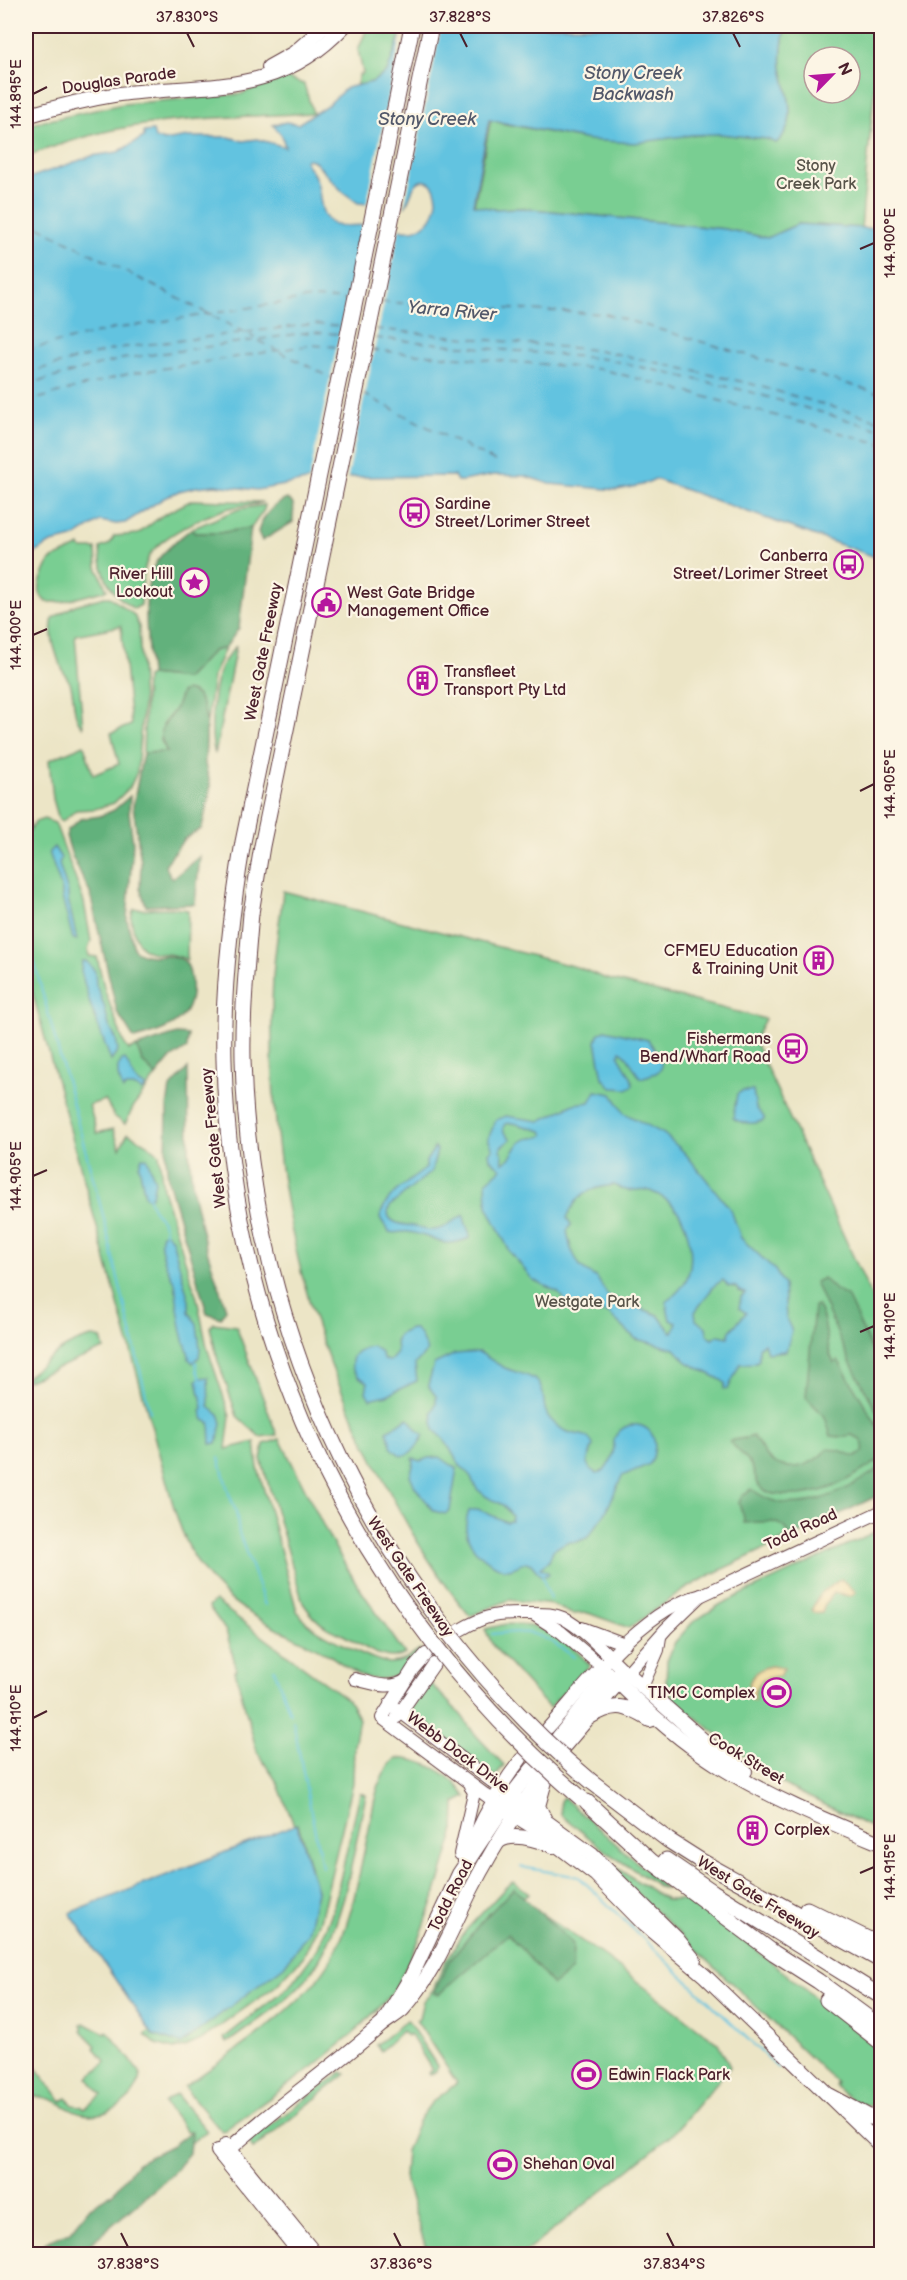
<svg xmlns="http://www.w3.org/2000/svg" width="907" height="2280" font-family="'Balsamiq Sans',sans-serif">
<rect width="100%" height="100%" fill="#fcf5e5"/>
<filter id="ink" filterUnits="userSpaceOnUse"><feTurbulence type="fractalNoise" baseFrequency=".0167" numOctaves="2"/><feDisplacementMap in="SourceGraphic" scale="12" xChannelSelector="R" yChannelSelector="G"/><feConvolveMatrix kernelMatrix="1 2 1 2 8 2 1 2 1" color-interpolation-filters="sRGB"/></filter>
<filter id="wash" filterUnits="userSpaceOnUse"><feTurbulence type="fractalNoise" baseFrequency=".008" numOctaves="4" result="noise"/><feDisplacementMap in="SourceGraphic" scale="24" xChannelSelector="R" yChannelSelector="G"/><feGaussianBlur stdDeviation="1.35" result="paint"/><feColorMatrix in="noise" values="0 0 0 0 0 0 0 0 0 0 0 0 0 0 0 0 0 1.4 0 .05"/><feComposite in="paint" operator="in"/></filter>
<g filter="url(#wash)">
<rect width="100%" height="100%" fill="#ece5c6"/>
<g fill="#79ce92" stroke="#62765e" stroke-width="1.5" fill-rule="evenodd">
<polygon points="368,26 404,26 387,72 372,82 356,87 359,75 363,73 358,50"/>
<path d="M785 26H881V70L876 73 861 228 798 224 767 238 725 229 522 208 494 209 474 206 491 118 500 123 589 140 720 134 767 139 776 143C800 124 787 93 782 68 780 55 783 39 785 26ZM814 57H850V93H814Z"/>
<path d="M283 77 304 84 313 113C249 117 181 117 118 129 86 135 56 146 26 156V125L123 104 241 94Z"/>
<path d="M192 500 263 502C251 506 238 505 226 509 205 516 162 535 150 555 142 568 142 590 141 605L134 609C111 595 100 574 100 548L110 544 114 536 138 534 163 515Z"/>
<polygon points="265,505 264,510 251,528 218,533 195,533 191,529 239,509"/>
<path d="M80 546 82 549H96L97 567 107 590 62 602H46C32 590 44 574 50 560Z"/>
<path d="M104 597H110L134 615 139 627 143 704 137 772 130 787 114 803 95 809 76 810 62 822 59 820 53 799 49 760 84 745 93 775 119 764 111 733 131 725 121 626 75 635 83 727C72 717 75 700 71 686 70 681 67 678 64 673 57 659 48 634 53 618L75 605Z"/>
<path d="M236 646 215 754C209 733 212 685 222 665 226 658 231 652 236 646Z"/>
<path d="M225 648 213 676 207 722C203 709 200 684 181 693L175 710 164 722 160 739 167 752 143 753 146 677 150 675 186 679 213 651Z"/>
<path d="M28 818 31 830 35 822 44 819 55 823 84 902 91 941 88 950 89 956 97 957 105 991 124 1043 129 1050 137 1047 142 1061 156 1076 134 1106 125 1124 114 1116 105 1100 89 1105 97 1133 113 1129 120 1148 128 1133 147 1144 159 1154 163 1189 197 1298 207 1347 230 1416 226 1449 255 1442 258 1468 297 1611C300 1614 303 1618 306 1622 318 1633 374 1662 390 1663 402 1663 411 1656 420 1650L422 1653C409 1668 399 1680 377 1679 359 1679 344 1664 329 1655 284 1629 238 1617 205 1573 186 1548 177 1520 169 1490L26 969V819Z"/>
<path d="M283 891 580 968 604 978 765 1019 754 1040 881 1317V1494L710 1575 684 1590 629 1628 588 1613 572 1614 553 1605 509 1600 470 1616C430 1569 399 1512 372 1457 355 1421 338 1386 325 1349 282 1231 267 1101 273 977 275 948 280 919 283 891Z"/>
<path d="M172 908 188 910 187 960C165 947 143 964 134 932 132 923 129 917 134 909Z"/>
<polygon points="213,1323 236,1326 277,1435 260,1437 237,1416 218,1361 210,1327"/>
<path d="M92 1337 101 1338 104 1349 26 1381V1377C49 1359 63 1344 92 1337Z"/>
<path d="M280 1439 331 1541 358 1586 405 1654C385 1665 361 1644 343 1635 338 1632 331 1631 326 1627 316 1621 309 1612 303 1603L261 1459 264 1444Z"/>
<polygon points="881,1529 881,1832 788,1787 760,1768 676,1702 666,1683 667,1661 675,1642 693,1622 721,1604"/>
<polygon points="215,1601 348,1700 359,1719 354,1746 353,1783 320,1921 303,1957 277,1985 201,2040 185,2047 174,2049 156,2044 145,2035 151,2031 153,2035 308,1933 317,1891 298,1824 294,1825 277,1782 257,1752 235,1671 237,1670 226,1631 209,1607"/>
<path d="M506 1624C548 1625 562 1635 590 1665L549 1708 493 1646 485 1629Z"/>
<polygon points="427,1684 431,1684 462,1716 473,1732 504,1765 495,1777 409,1711"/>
<path d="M396 1758C423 1759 452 1773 466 1797L455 1803 454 1833 434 1899 419 1940 397 1985 388 1998 353 2034 313 2067 222 2132 184 2087C231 2053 304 2008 332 1958 353 1921 358 1875 368 1834 373 1810 376 1775 396 1758Z"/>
<path d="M360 1793 366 1795C353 1851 344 1936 305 1980 283 2005 254 2023 227 2043L224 2038 291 1985 318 1948 333 1910Z"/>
<polygon points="563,1797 659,1882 667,1889 660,1887 608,1853 561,1815 560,1801"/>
<path d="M616 1867 666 1900H695L876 2047 881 2055V2105C864 2109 847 2098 835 2086L837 2083 610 1868Z"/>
<polygon points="513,1882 529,1893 520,1899 601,1954 718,2043 730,2067 673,2134 523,2254 439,2254 425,2245 404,2177 406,2151 418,2121 431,2103 457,2083 416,2020 419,2018 423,2001 433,1990 445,1962 466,1930 507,1886"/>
<polygon points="407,2020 437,2066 436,2071 430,2075 428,2073 432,2070 410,2034 407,2036 402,2031 381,2051 376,2045"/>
<path d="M84 2023 105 2033 107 2031 140 2072C140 2099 108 2119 83 2114 71 2112 62 2103 50 2099 41 2096 30 2098 26 2087 23 2079 25 2064 26 2055L30 2053 31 2054 28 2058 62 2101 67 2098 73 2105 81 2106 84 2109 102 2095 88 2078 106 2062 94 2048 96 2046 81 2030 83 2028 81 2025Z"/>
<polygon points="342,2072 346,2074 253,2149 249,2142 253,2138"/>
<polygon points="176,2094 207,2131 190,2143 191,2131 186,2131 164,2103"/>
</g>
<g fill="#62b17c" stroke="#566854" stroke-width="1.5">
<path d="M287 499C298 504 292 513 293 522L262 541 258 532C262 517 273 504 287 499Z"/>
<path d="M251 528 239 628 225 648 213 651 186 679 150 675C148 643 139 589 157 561 166 548 180 538 191 529L195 533H218Z"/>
<path d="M186 690C212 695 206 740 205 760 204 769 211 778 210 787 210 800 204 815 202 828L184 839 165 865 172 879 200 856 195 904 146 906 140 888 141 862 133 806 143 753 167 752C156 730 160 730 173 712 177 707 179 699 181 693Z"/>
<path d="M130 796 129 812 133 843 127 919 134 949C148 962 170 951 183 960 189 964 190 974 191 981 195 1021 168 1030 134 1039L117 1012 90 893 72 856 66 836 68 830 80 819 100 816 114 810Z"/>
<polygon points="177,1034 188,1035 187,1048 169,1060 156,1076 142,1061 137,1047"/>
<polygon points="188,1068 189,1152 193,1191 205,1244 226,1309 221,1318 207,1313 168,1180 166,1157 167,1106 170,1088"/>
<polygon points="823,1278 835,1290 847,1296 881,1370 881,1419 849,1360 815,1282"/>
<path d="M817 1305C829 1322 823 1341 833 1361L834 1363 838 1360 881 1432V1455L878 1461C845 1482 823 1497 783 1495 775 1494 766 1494 761 1488 756 1483 755 1473 752 1467 746 1457 738 1450 730 1442 738 1437 745 1440 753 1436 758 1442 762 1451 767 1457 786 1475 812 1467 827 1449L839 1450 856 1457 863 1452C865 1442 860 1439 852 1435L841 1437 831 1436 825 1417 806 1397 814 1306Z"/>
<path d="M881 1467V1494L791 1538C782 1516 764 1522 744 1523V1518L739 1503 742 1495 752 1489C792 1522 845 1492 881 1467Z"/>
<polygon points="514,1888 573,1944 572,1970 553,1985 508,1934 439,1994 434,1993 448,1963 481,1922"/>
<polygon points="191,2131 189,2153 171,2175 78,2254 36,2254 46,2242 70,2232 90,2207 112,2194 137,2163 173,2145"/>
</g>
<g fill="#eeda9e" stroke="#9c7c64" stroke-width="1.5">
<polygon points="841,1579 856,1592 850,1596 834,1593 825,1604 822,1613 814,1613 812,1609 820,1594"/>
<path d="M771 1666 784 1668 780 1676C765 1677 752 1682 755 1700L750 1699C745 1682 754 1669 771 1666Z"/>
</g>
<g fill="#62c3e0" stroke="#567186" stroke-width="1.5" fill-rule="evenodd">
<path d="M404 26H785C783 39 780 55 782 68 787 93 800 124 776 143L767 139 720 134 691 135 635 143 589 140 489 120 473 205 494 209 522 208 725 229 767 238 798 224 881 229V559L655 479 642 485 617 490 550 484 525 476 494 475 462 481H457L454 476 356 477 306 481 257 490 215 485 196 487 179 491 164 498 125 523 116 524 100 521 73 538 51 543 26 558V179L92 156 118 152 144 137V132L153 131 155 138 164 141 188 137H229L243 141 257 139 285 147 282 136 273 125 286 122 298 124 329 104 346 88 372 82 387 72ZM308 159 314 161 342 191 358 203 405 207C410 200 413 177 426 181 434 183 437 193 437 200 435 219 423 232 404 230 396 229 389 225 381 225 366 224 350 227 335 225 318 217 322 198 317 182 315 174 309 168 305 161Z"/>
<polygon points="54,847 61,858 59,864 68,892 68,899 77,940 73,939 62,897 62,890 49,852"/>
<polygon points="82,961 86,961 95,971 96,985 104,1005 109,1026 116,1039 118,1051 111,1061 89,1001 81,971"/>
<path d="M605 1030 648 1040 661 1058V1069L656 1073 641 1078C632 1070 631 1056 620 1051L619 1056 631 1077 633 1085 627 1089 612 1088 603 1078 596 1042 598 1034Z"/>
<polygon points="125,1059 136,1081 146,1087 142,1091 136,1087 126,1087 123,1090 118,1076 118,1067 122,1060"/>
<path d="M596 1091 612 1094 624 1113 664 1134 685 1153 731 1210 741 1238 775 1270 784 1285 786 1318 792 1331 786 1351 767 1353 764 1343 759 1348V1360L754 1363 740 1364 728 1389H724L725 1383 721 1380 687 1362 675 1349 636 1339 608 1313 577 1311 568 1306 558 1292 533 1280 510 1252 487 1206 486 1182 501 1169 490 1159 489 1153 493 1149 488 1139 496 1120 506 1116 540 1121 574 1104 590 1102ZM513 1123 542 1131 544 1135C537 1140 531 1136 524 1140 514 1145 514 1158 503 1163L501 1147 511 1139 504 1132 503 1128 505 1124ZM614 1185C631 1196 637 1186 650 1191 660 1195 670 1201 677 1210 689 1227 695 1257 687 1278 683 1288 674 1295 666 1302L670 1320 677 1322 673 1332H671L658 1315 608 1296 597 1278 581 1268 571 1249 567 1231 571 1225 567 1218C577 1193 589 1188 614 1185ZM723 1280 728 1286 736 1287 739 1291 745 1293 741 1297 739 1308 746 1313 730 1331 728 1337 719 1335 712 1339 707 1334 706 1327 696 1320 695 1312 714 1286Z"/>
<path d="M742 1091H753L756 1108 764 1117V1120C755 1125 741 1124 733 1118L737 1094Z"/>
<path d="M435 1147 437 1150 432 1171 390 1206C382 1223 403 1225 414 1226 420 1227 427 1231 433 1230 445 1230 454 1219 464 1215 464 1224 470 1229 470 1238 438 1251 435 1235 408 1232 402 1231 396 1234 389 1232L380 1218C385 1193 409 1183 426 1168V1161Z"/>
<polygon points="142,1157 147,1158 155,1181 152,1196 148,1198 145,1197 139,1165"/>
<path d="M166 1233 172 1239 189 1301V1312L197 1324 200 1349 199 1357 193 1363 189 1359C189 1351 186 1347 184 1340 179 1321 177 1302 175 1282 168 1274 157 1244 162 1234Z"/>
<path d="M410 1329H415L420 1335 427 1351 415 1364 417 1381 387 1395 370 1399 366 1392 368 1382 359 1377 352 1368C350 1353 359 1349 372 1346L380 1351 384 1360 390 1361 397 1353 396 1340 399 1334Z"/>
<path d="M479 1352C487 1357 495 1363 503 1367 513 1372 524 1373 534 1379 549 1389 539 1408 551 1420 555 1424 561 1429 566 1431 577 1437 587 1431 593 1445L587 1463 590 1469 596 1473 604 1471C613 1459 614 1453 614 1439 626 1412 669 1425 650 1464L622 1476 605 1514 587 1538 577 1542H567L553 1550 549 1561 540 1568 549 1573 548 1575 541 1576 531 1564 526 1562C520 1564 514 1569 508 1569 503 1570 499 1567 495 1565 474 1554 459 1535 469 1511L478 1509 506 1522 511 1521 512 1516 503 1505 487 1497 477 1489 467 1471 460 1466 444 1439 434 1430 432 1412 436 1403V1396L429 1387V1381L434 1364 455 1354Z"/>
<polygon points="208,1377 209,1407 220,1416 222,1424 217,1443 211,1444 210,1423 204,1420 201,1411 203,1408 197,1380 200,1378"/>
<path d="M408 1418 417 1430 424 1435C418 1445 414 1454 401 1456L392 1448 387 1431Z"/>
<polygon points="440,1457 457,1469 450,1510 445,1514 434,1511 415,1487 410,1475 414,1463 413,1458 420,1461 428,1458"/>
<polygon points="297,1824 317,1891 308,1933 284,1966 181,2044 153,2035 70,1913"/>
</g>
<g fill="#ece5c6">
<polygon points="403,26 441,26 434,63 404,210 366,207"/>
<polygon points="363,222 383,222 400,226 347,481 308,484"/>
</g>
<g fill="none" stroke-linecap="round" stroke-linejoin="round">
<g stroke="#62c3e0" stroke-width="2">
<polyline points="26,932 103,1215 150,1412"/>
<path d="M149 1197C150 1212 166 1218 165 1233"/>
<polyline points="196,1362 197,1371 200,1378"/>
<polyline points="219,1458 229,1494 236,1511 239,1533 265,1605"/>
<polyline points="542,1576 550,1599"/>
<path d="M492 1634C531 1629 542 1633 574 1657"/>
<polyline points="274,1669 290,1713"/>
<polyline points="293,1721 322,1867"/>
<polyline points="521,1867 579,1877 778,2068"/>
</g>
<g stroke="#52586a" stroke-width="1.5" stroke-dasharray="8 6" stroke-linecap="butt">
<polyline points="26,220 255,338"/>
<polyline points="381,302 606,314 882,394"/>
<polyline points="375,329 604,351 748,383 882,421"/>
<polyline points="375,338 605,359 747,391 882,430"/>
<polyline points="259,341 276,349"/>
<polyline points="26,350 114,329 311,298 350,300"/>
<polyline points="371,350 601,369 882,444"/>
<polyline points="280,352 332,378"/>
<polyline points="26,373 119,348 313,324 344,326"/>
<polyline points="26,385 122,359 311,332 340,334"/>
<polyline points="363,394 496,462"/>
<polyline points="26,402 128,374 312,345 339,347"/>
</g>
</g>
</g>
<g filter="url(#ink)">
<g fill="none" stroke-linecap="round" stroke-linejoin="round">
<defs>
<g id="secondary">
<polyline points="533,1614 561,1632 608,1672"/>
<polyline points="582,1628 625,1644"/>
<path d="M460 1630C490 1612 502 1614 535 1614 545 1614 554 1614 563 1618 587 1631 607 1655 627 1673L666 1629 701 1595"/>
<polyline points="426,1654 413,1669 382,1718 503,1808"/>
<path d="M355 1679C372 1683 391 1691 406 1680"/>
<polyline points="642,1687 658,1650 660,1637"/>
<polyline points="390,1704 511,1796"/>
<polyline points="397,1717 434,1664"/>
<path d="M548 1728C586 1685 643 1608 702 1595L882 1511"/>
<polyline points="460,1854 473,1797 474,1792 470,1786"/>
<path d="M464 1861C478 1824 497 1790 521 1759"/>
</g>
<g id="primary">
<polyline points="269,67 294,53 325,26"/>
<path d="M26 116C56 107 88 99 119 94 207 83 278 97 344 26"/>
<polyline points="627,1673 704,1741 745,1771"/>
<path d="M612 1676C644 1709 681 1742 721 1767 771 1798 827 1821 882 1844"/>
<path d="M588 1718C615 1702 624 1704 650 1720"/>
<polyline points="558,1738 604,1681 619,1674"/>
<polyline points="565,1745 623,1677"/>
<polyline points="515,1799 592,1855 677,1939 694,1960"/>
<polyline points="503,1808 532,1826 596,1875 645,1925 705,1976 882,2147"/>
<polyline points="544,1818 538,1806 545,1781"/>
<path d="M499 1841C513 1832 538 1840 553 1846"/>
<polyline points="385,2020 412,1975 459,1874 511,1796 532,1769"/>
<polyline points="226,2145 315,2254"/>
<polyline points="218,2151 301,2254"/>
<path d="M222 2156C272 2109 329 2071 380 2026 387 2020 395 2016 402 2010 434 1975 451 1930 472 1888 492 1849 516 1812 542 1777"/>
</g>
<g id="highway">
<polyline points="251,913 262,846 431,26"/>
<polyline points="592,1782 668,1840 701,1861 882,1961"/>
<polyline points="587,1802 651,1861 774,1953 818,1981 882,2028"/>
<polyline points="666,1860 713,1892 882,1997"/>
<polyline points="807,1909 882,1946"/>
<polyline points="827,2000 882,2043"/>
<polyline points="830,2096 869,2117 882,2118"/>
</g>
</defs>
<use href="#secondary" stroke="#623d42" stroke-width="14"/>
<use href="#primary" stroke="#623d42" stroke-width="16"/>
<use href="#highway" stroke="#623d42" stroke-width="17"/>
<use href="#secondary" stroke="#fff" stroke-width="12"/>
<use href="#primary" stroke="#fff" stroke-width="14"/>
<use href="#highway" stroke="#fff" stroke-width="15"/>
<defs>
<g id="highway-bridge">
<path d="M412 26 243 842C231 914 222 987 224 1060 230 1345 365 1615 581 1798"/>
<path d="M251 913C247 962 242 1010 243 1059 249 1335 381 1606 592 1782"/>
</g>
</defs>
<use href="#highway-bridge" stroke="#623d42" stroke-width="17" stroke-linecap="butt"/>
<use href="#highway-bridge" stroke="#fff" stroke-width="15"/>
</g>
</g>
<path fill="none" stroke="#4a1f2b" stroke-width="2" d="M187 33 194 47M460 33 467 47M733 33 740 47M33 94 47 87M860 249 874 243M33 635 47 629M860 791 874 784M33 1176 47 1170M860 1332 874 1326M33 1718 47 1711M860 1873 874 1867M121 2233 128 2247M394 2233 401 2247M667 2233 674 2247"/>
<defs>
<symbol id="bus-ring" viewBox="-11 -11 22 22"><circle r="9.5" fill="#fcf5e5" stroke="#b5179e" stroke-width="1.5"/><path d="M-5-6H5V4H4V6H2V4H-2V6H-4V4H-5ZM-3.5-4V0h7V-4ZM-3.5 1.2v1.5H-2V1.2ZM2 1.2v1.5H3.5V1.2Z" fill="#b5179e"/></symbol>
<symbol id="sight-ring" viewBox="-11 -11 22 22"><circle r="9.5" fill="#fcf5e5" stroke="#b5179e" stroke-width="1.5"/><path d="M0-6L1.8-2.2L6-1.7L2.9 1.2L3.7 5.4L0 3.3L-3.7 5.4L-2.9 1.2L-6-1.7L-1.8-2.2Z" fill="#b5179e"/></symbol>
<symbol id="civic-ring" viewBox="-11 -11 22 22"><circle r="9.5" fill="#fcf5e5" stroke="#b5179e" stroke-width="1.5"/><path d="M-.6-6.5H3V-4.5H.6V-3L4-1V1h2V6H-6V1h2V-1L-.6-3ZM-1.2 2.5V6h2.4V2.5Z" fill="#b5179e"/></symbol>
<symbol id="building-ring" viewBox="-11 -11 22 22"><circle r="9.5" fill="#fcf5e5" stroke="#b5179e" stroke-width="1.5"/><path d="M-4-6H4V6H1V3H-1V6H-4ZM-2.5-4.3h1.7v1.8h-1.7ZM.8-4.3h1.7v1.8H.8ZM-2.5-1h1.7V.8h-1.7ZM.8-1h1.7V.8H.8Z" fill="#b5179e"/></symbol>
<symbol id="stadium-ring" viewBox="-11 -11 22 22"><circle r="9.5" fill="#fcf5e5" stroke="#b5179e" stroke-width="1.5"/><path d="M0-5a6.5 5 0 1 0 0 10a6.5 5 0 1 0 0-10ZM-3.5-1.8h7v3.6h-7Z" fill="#b5179e"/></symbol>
</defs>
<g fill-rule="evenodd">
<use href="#bus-ring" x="398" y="496" width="33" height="33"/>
<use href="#bus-ring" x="832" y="548" width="33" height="33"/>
<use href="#sight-ring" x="178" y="566" width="33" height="33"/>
<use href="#civic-ring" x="310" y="586" width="33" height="33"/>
<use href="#building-ring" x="406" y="664" width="33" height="33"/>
<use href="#building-ring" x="802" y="944" width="33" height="33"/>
<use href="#bus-ring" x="776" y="1032" width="33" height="33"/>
<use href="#stadium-ring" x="760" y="1676" width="33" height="33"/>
<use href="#building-ring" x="736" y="1814" width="33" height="33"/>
<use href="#stadium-ring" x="570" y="2058" width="33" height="33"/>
<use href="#stadium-ring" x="486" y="2148" width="33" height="33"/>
</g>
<g text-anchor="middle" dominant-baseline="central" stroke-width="4.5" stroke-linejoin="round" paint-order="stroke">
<g font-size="16" fill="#4a1f2b" stroke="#fcf5e5">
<text transform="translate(119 81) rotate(-8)">Douglas Parade</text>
<text transform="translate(264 652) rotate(-79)">West Gate Freeway</text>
<text transform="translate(214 1138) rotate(-96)">West Gate Freeway</text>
<text transform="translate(801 1530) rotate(-25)">Todd Road</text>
<text transform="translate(410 1577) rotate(56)">West Gate Freeway</text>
<text transform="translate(458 1753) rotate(37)">Webb Dock Drive</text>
<text transform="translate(746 1759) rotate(31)">Cook Street</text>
<text transform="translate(451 1896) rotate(-63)">Todd Road</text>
<text transform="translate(758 1898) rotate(32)">West Gate Freeway</text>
</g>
<g font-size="16" fill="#58544a" stroke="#fcf5e5">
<text x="816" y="166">Stony<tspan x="816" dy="18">Creek Park</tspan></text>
<text x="587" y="1302">Westgate Park</text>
</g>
<g font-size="16" fill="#4a1f2b" stroke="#fcf5e5" text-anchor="start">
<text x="435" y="504">Sardine<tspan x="435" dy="18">Street/Lorimer Street</tspan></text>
<text x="828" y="556" text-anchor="end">Canberra<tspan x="828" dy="18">Street/Lorimer Street</tspan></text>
<text x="173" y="574" text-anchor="end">River Hill<tspan x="173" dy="18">Lookout</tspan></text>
<text x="347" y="593">West Gate Bridge<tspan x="347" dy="18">Management Office</tspan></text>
<text x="444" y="672">Transfleet<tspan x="444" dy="18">Transport Pty Ltd</tspan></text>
<text x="798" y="951" text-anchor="end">CFMEU Education<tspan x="798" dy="18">&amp; Training Unit</tspan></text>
<text x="771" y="1039" text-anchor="end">Fishermans<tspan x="771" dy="18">Bend/Wharf Road</tspan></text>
<text x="755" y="1693" text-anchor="end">TIMC Complex</text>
<text x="774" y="1830">Corplex</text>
<text x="608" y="2075">Edwin Flack Park</text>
<text x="523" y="2164">Shehan Oval</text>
</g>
<g font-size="18" font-style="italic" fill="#52586a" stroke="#fcf5e5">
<text x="633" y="73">Stony Creek<tspan x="633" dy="21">Backwash</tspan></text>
<text x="427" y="119">Stony Creek</text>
<text transform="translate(452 311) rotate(5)">Yarra River</text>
</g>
</g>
<rect width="907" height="2280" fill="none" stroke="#fcf5e5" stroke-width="66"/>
<g transform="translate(832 75) rotate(65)"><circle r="28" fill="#fcf5e5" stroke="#b59f9b" stroke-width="1.5"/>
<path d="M0-4.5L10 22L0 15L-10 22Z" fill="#b5179e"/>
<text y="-9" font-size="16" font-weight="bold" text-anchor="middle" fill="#4a1f2b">N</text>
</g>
<rect x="33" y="33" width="841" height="2214" fill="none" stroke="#4a1f2b" stroke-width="2"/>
<g font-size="15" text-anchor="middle" fill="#4a1f2b">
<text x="187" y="22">37.830°S</text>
<text x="460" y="22">37.828°S</text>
<text x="733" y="22">37.826°S</text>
<text transform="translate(16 94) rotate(-90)" y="5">144.895°E</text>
<text transform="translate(890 243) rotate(-90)" y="5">144.900°E</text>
<text transform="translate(16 635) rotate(-90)" y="5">144.900°E</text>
<text transform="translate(890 784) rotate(-90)" y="5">144.905°E</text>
<text transform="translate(16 1176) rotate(-90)" y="5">144.905°E</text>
<text transform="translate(890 1326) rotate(-90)" y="5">144.910°E</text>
<text transform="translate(16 1718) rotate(-90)" y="5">144.910°E</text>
<text transform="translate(890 1867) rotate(-90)" y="5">144.915°E</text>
<text x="128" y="2269">37.838°S</text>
<text x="401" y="2269">37.836°S</text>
<text x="674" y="2269">37.834°S</text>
</g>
</svg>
